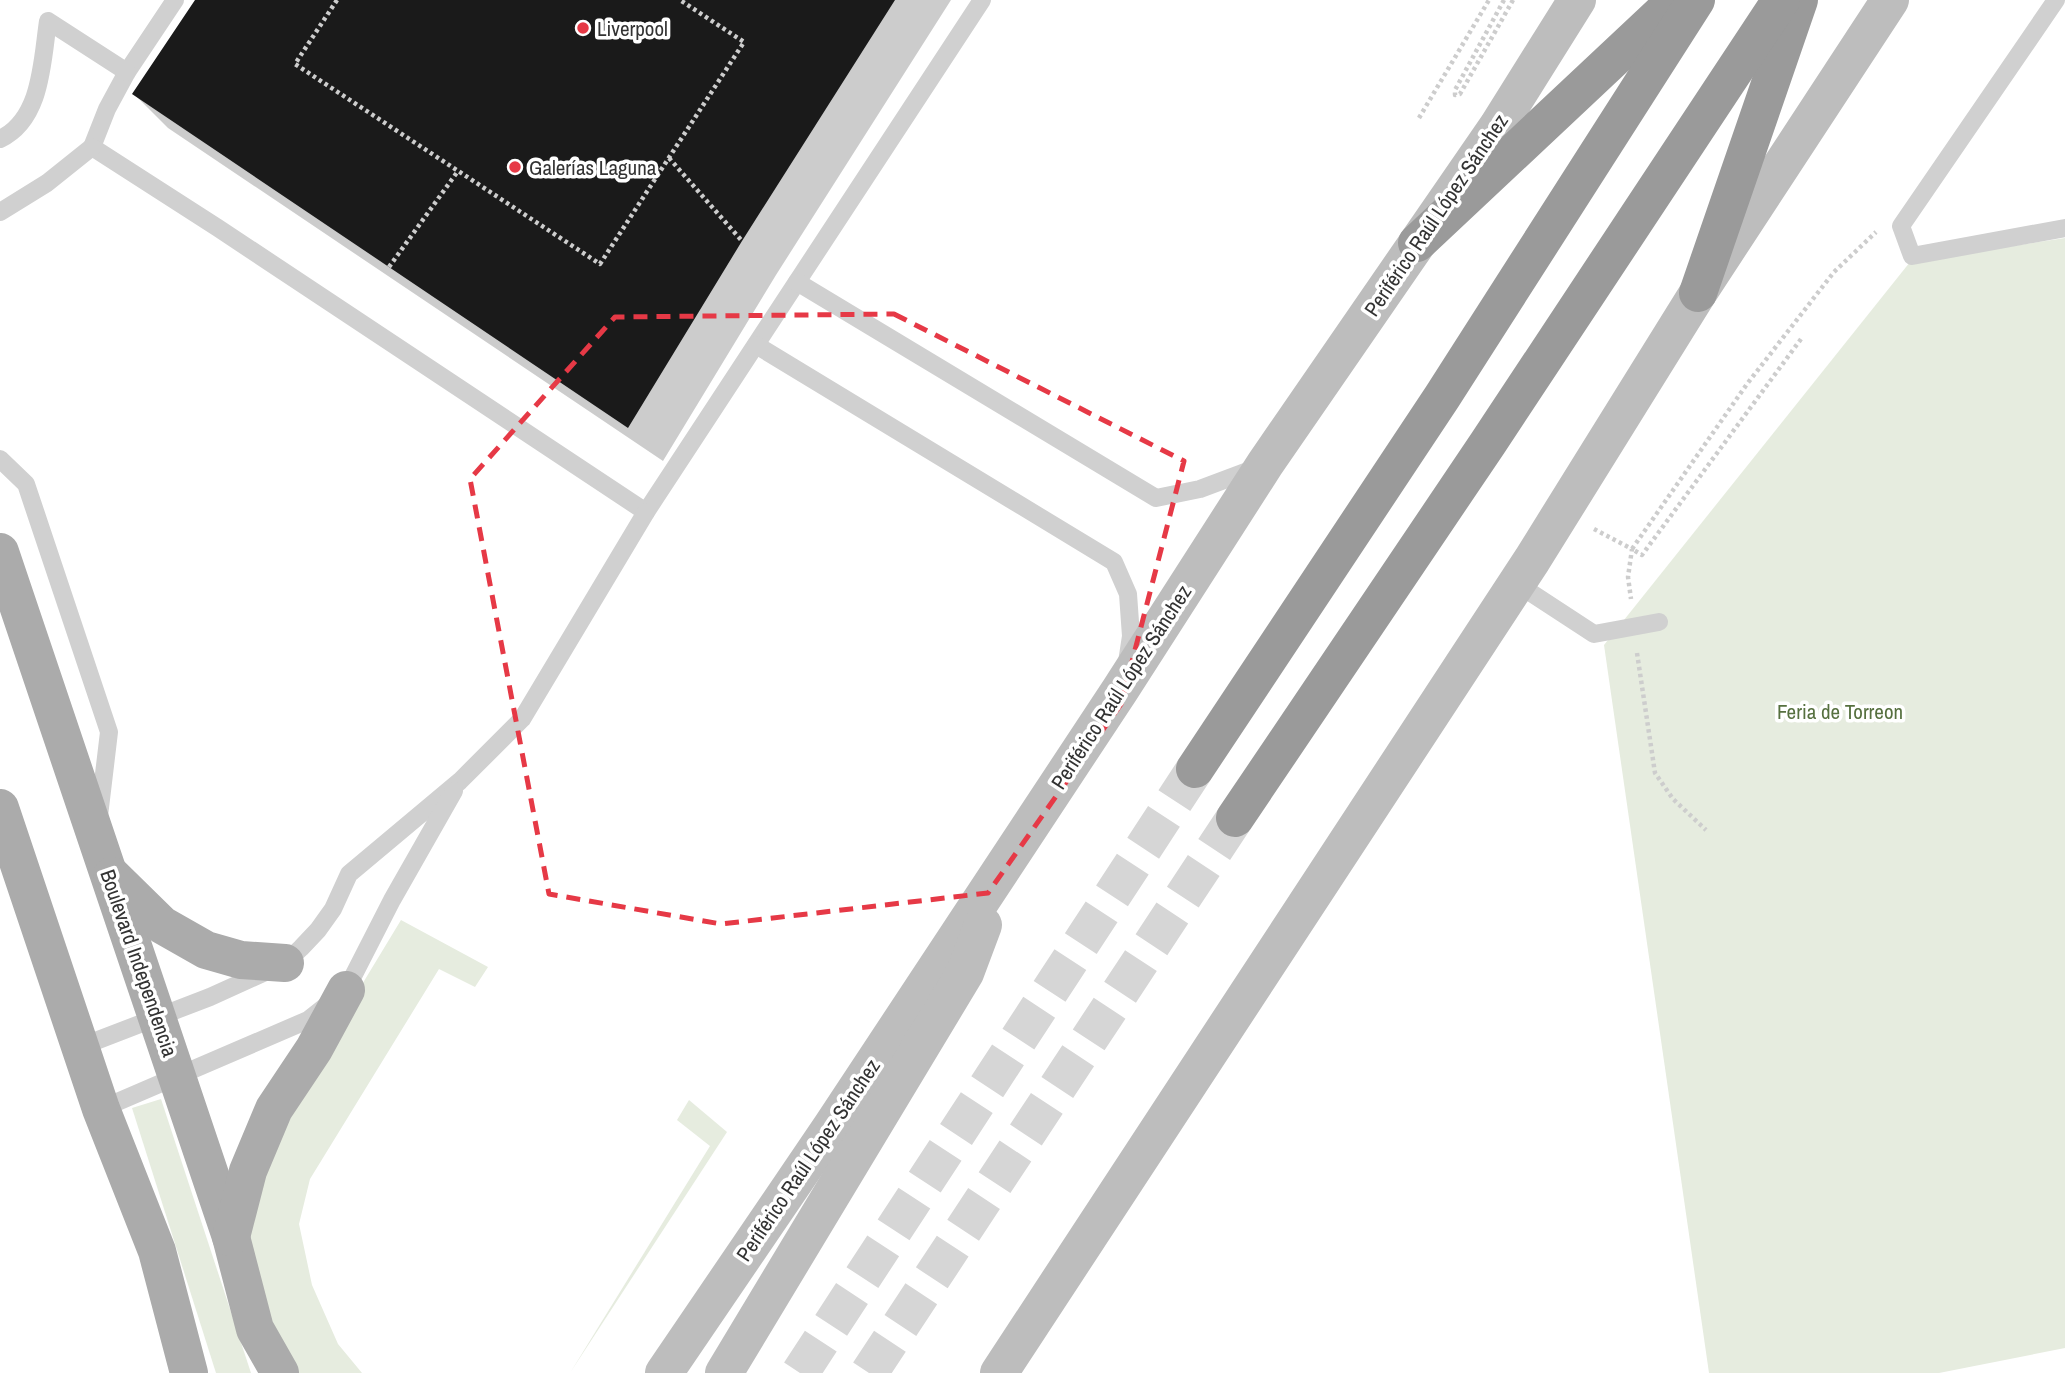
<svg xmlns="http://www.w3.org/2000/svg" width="2065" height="1373" font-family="'Archivo Narrow',sans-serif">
<rect width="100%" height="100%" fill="#fff"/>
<g fill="#e6ecdf">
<polygon points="2065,238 2065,1348 1939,1373 1709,1373 1604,645 1910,262"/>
<polygon points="401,920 488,967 475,987 439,969 310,1179 299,1224 312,1285 338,1344 362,1373 296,1373 243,1265 246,1176"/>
<polygon points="161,1099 251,1373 216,1373 132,1108"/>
<polygon points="689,1100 727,1132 570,1373 710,1146 677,1120"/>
</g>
<polygon fill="#0003" points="197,0 951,0 776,275 663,461 168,128 134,94"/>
<polygon fill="#1a1a1a" points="195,0 895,0 742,241 628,428 132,94"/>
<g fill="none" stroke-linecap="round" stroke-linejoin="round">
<g stroke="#d6d6d6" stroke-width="38" stroke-dasharray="38 19" stroke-linecap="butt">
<polyline points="800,1373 1195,769"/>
<polyline points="869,1373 1235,818"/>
</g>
<g stroke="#cdcdcd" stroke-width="4.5" stroke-dasharray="3.5 3.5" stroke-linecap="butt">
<polyline points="337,0 295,64 600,264 744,42 680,0"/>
<polyline points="1504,0 1455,90 1455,95 1460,94 1513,0"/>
<polyline points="1419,118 1489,0"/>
<polyline points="669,158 742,241"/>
<polyline points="389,267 458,171"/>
<polyline points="1801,339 1642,555 1632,549 1747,384 1834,272 1876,232"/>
<polyline points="1594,529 1632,549 1628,577 1631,599"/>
<polyline points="1637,653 1655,773 1673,799 1706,830"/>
</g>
<g stroke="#d0d0d0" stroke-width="18">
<polyline points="175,0 127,72 107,109 92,147 218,228 646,512 982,0"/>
<polyline points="2056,0 1901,226 1912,256 2065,228"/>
<path d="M0 139C42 119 42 61 48 21L127 72"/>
<polyline points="0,212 47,183 92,147"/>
<polyline points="797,282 1156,498 1200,489 1256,468"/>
<polyline points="756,345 1114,562 1128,594 1131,636 1127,662"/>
<polyline points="0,459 26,484 109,732 99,816"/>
<polyline points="1516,583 1594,634 1659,622"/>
<polyline points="80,1047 210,997 285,963 301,948 318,930 333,909 349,874 460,781 522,719 646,512"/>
<polyline points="101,1109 308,1020 346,990 392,900 454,791"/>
</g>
<g stroke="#bdbdbd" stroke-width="38">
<polyline points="664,1373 832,1126 1120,690 1265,464 1498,126 1577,0"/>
<polyline points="724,1373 965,973 983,925"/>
<polyline points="999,1373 1532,560 1698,293 1890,0"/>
</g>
<g stroke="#ababab" stroke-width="38">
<polyline points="0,552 231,1237 255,1329 280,1373"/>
<polyline points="0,808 101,1109 157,1251 189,1373"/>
<polyline points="112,876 162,925 206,950 241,960 285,963"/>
<polyline points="231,1237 248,1171 274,1109 314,1049 346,990"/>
</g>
<g stroke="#9a9a9a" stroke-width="38">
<polyline points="1417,243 1676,0"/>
<polyline points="1698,293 1799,0"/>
<polyline points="1195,769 1442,397 1696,0"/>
<polyline points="1235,818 1488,443 1781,0"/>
</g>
</g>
<path fill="none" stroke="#e63946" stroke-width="5" stroke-dasharray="14 9" stroke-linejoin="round" d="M894 314 1184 461 1121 704 988 893 721 924 549 894 470 479 615 317Z"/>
<g fill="#e63946" stroke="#fff" stroke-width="2.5">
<circle cx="583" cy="28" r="7"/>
<circle cx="515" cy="167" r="7"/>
</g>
<g text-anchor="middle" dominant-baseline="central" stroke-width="7" stroke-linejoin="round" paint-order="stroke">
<g font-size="21" fill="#333" stroke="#fff" text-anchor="start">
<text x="597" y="28">Liverpool</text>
<text x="529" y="167">Galerías Laguna</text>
</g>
<g font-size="21" fill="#333" stroke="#fff">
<text transform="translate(1436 215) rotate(-56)">Periférico Raúl López Sánchez</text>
<text transform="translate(1121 687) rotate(-57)">Periférico Raúl López Sánchez</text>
<text transform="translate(139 963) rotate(71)">Boulevard Independencia</text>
<text transform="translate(808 1160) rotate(-56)">Periférico Raúl López Sánchez</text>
</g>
<g font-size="21" fill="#56703f" stroke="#fff">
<text x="1840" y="711">Feria de Torreon</text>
</g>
</g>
</svg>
